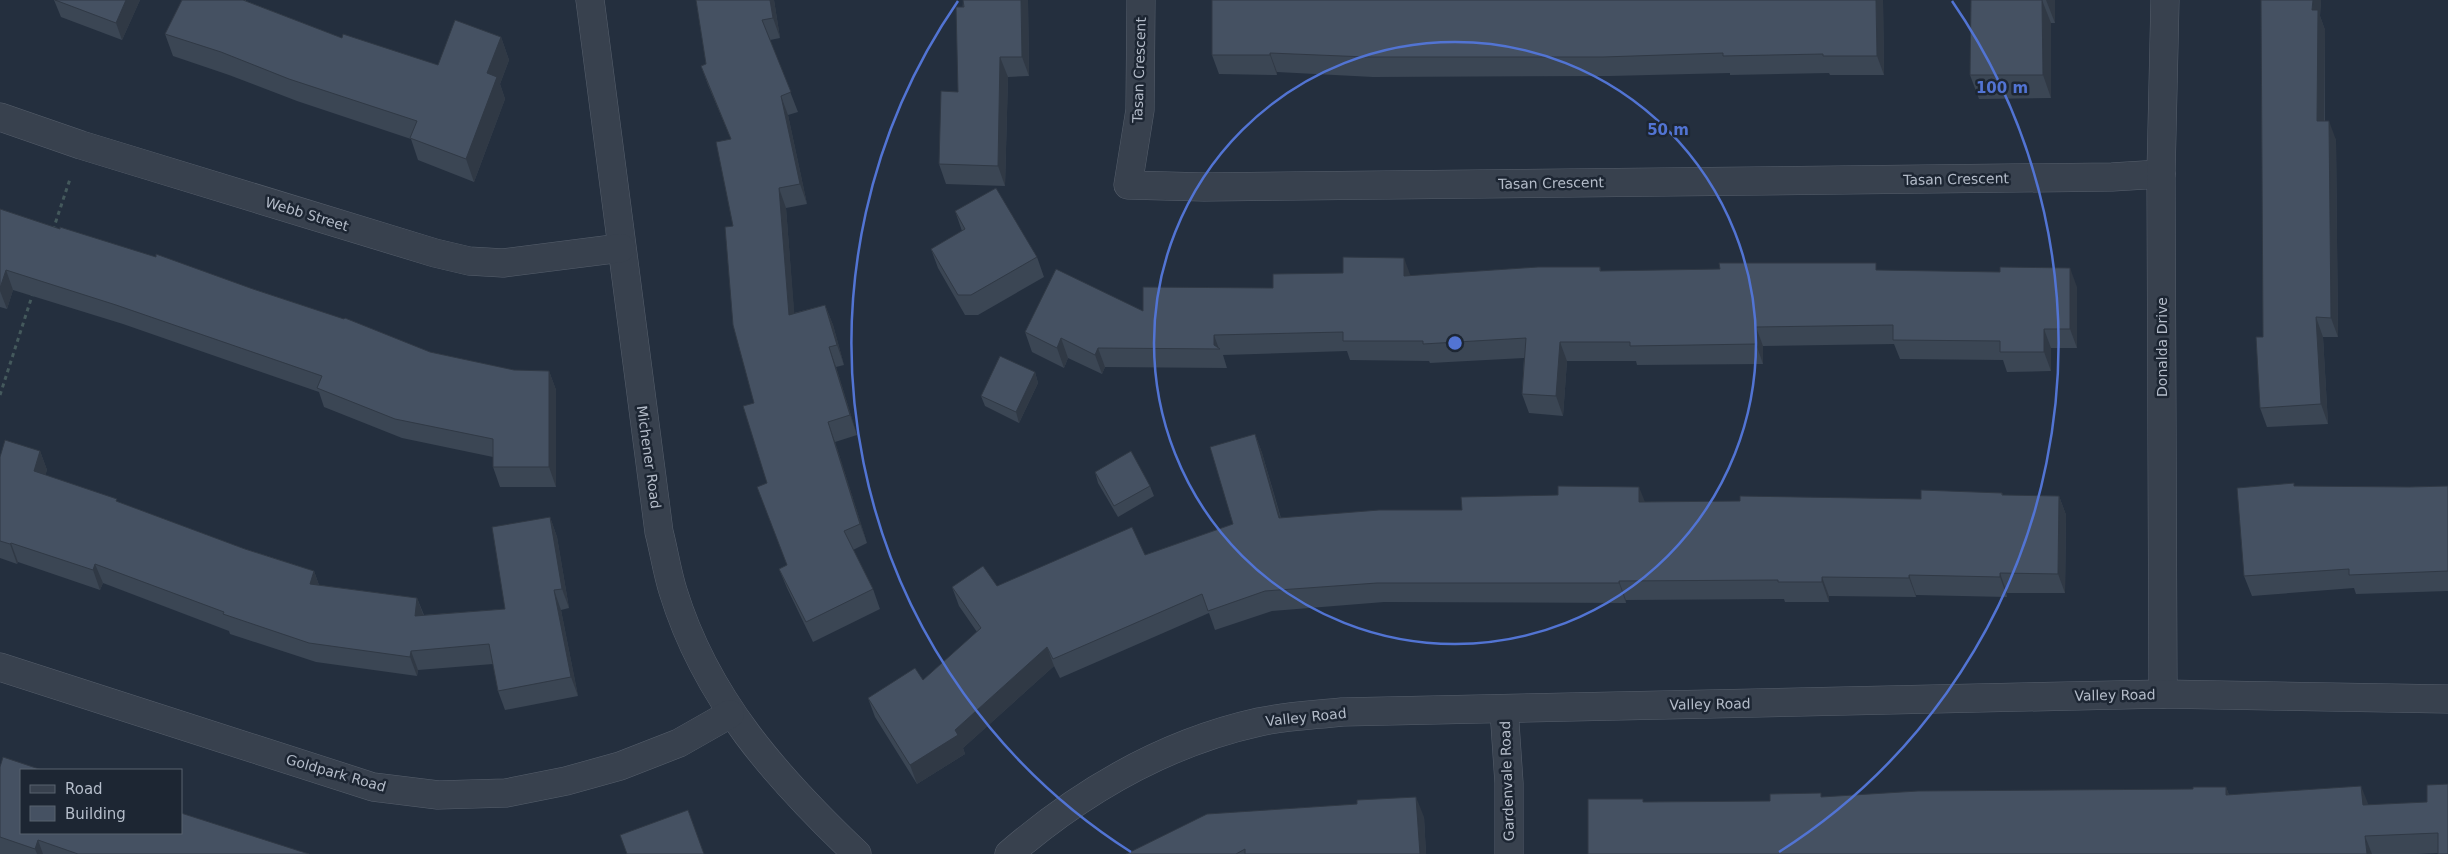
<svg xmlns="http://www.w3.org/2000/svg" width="2448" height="854" font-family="'DejaVu Sans',sans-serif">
<rect width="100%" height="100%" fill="#242f3e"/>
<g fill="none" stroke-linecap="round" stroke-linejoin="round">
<defs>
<g id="minor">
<path d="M590 0 659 532C664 551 667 572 673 591 706 699 777 778 857 854"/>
<polyline points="1141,0 1140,110 1128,185 1204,187 2112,177 2161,174"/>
<polyline points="0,117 81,145 435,253 469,261 503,263 621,248"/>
<polyline points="0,667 373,787 438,795 506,793 566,781 620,766 679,743 730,714"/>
<polyline points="2163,694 2161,174 2165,0"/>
<polyline points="1504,709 1509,783 1509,854"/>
<path d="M1009 854C1082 791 1164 743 1259 722 1286 716 1315 715 1342 712L2163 694 2448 699"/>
</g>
</defs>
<use href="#minor" stroke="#565f6c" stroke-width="29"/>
<g stroke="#44595c" stroke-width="3" stroke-dasharray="4 4" stroke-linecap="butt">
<polyline points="53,230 70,179"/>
<polyline points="0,395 33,293"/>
</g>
<use href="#minor" stroke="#38414e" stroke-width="28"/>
</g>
<g fill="#3b4654">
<polygon points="54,0 140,0 122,40 61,17"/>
<polygon points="182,0 246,0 246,1 342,38 438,65 501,37 509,60 500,84 505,99 474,182 418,160 411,139 297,101 229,75 173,56 165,34"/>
<polygon points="696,0 774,0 780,38 770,40 798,112 788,115 807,204 786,208 794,313 825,305 833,325 844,365 836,367 857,435 835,442 867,543 853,550 873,589 880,609 813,642 787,588 779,569 787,565 767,483 754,403 733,226 731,139 708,85 701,66 706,64"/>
<polygon points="963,0 1028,0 1029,76 1008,77 1005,186 946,184 939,164 958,92"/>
<polygon points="1212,0 1883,0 1884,75 1830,75 1829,73 1730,75 1730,73 1610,76 1373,77 1277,72 1277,75 1219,74 1212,55"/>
<polygon points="1971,0 2055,0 2055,23 2051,23 2051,98 1979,99 1970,75"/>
<polygon points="2261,0 2321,0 2320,16 2325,30 2325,121 2336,140 2338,337 2323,337 2328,424 2267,427 2260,408 2263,337"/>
<polygon points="0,209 430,352 514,370 549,371 556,390 556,487 500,487 493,467 493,457 402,438 324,407 319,392 123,324 13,290 7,309 0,307"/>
<polygon points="955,211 1037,257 1044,277 978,315 965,315 938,268 931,249 962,231"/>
<polygon points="1600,267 1601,271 1879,270 2077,287 2077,348 2051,348 2051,371 2007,372 2003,360 1900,359 1894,344 1763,346 1763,364 1637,365 1636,361 1567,361 1563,416 1529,413 1522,394 1524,358 1430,363 1429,361 1350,360 1347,351 1223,355 1227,368 1105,367 1102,374 1068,358 1064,368 1032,352 1025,332 1273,288 1411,276"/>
<polygon points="1035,372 1038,383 1019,423 985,406 981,396"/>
<polygon points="1255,434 1262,453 1281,518 1645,502 1921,499 2002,493 2003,495 2059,496 2066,515 2065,593 2007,593 2007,597 1916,595 1916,597 1829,596 1829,602 1785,602 1784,599 1626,600 1626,603 1384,602 1272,611 1215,630 1209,613 1060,678 1054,666 963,748 965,754 917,784 875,717 868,698 923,680 977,632 959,606 952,587 997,586 1145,555 1233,524"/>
<polygon points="40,451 47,470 45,475 245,549 314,571 319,585 417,598 424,615 505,609 550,517 557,537 569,608 561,610 578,696 505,710 498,691 493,664 418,670 417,676 316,662 230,634 229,631 103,583 100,590 18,562 17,564 0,558 0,457"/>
<polygon points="1095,472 1150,486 1154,496 1118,517 1098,483"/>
<polygon points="2295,486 2409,487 2448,486 2448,591 2356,594 2354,588 2252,596 2244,576"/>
<polygon points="0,767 21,833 309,854 0,854"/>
<polygon points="2448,784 2438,853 2417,854 1588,854 1644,802 1770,801 1822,797 2193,789 2226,787 2229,795 2368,805 2427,802"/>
<polygon points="1424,817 1426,854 1126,854"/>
</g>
<g fill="#303945">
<polygon points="126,0 140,0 122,40 116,23"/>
<polygon points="770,0 774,0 780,38 773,18"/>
<polygon points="1021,0 1028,0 1029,76 1022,57"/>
<polygon points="1876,0 1883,0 1884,75 1877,56"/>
<polygon points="2042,0 2051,23 2051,98 2043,75"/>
<polygon points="2046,0 2055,0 2055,23"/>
<polygon points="2313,0 2321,0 2320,16 2325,30 2324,140 2317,121 2312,10"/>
<polygon points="501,37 509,60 500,84 505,99 474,182 466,159 487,73"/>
<polygon points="1270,53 1277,72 1277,75 1270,55"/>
<polygon points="1000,57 1008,77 1005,186 998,166"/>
<polygon points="781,96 788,115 807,204 800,184"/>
<polygon points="2329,121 2336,140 2338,337 2331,318"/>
<polygon points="779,188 786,208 796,334 789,315"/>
<polygon points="1404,258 1411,277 1404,276"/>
<polygon points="2070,268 2077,287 2077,348 2070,329"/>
<polygon points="6,270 13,290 7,309 0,291 0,288"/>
<polygon points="825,305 833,325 844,365 837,345"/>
<polygon points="2316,317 2323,337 2328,424 2321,404"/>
<polygon points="1756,327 1763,346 1763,364 1756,344"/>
<polygon points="2044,329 2051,348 2051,371 2044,352"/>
<polygon points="1214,335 1219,349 1214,345"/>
<polygon points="1061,338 1068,358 1064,368 1057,348"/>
<polygon points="1560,342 1567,361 1563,416 1556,396"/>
<polygon points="829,347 836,367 857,435 850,415"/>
<polygon points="1098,348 1105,367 1102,374 1095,355"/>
<polygon points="549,371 556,390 556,487 549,467"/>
<polygon points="1035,372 1038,383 1019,423 1016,412"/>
<polygon points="828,422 835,442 867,543 860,524"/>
<polygon points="1255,434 1262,453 1286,537 1279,518"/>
<polygon points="40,451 47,470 41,490 34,471"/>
<polygon points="1639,487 1647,507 1639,502"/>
<polygon points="2059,496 2066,515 2065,593 2058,574"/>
<polygon points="550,517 557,537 569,608 562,589"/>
<polygon points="11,543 18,562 17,564 10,544"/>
<polygon points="95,564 103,583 100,590 93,570"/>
<polygon points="314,571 321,591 310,584"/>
<polygon points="2000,573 2007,593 2007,597 2000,577"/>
<polygon points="1909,575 1916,595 1916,597 1909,578"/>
<polygon points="1822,577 1829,596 1829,602 1822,582"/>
<polygon points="1619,581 1626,600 1626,603 1619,583"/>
<polygon points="554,590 561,610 578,696 571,677"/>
<polygon points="417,598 424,617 415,616"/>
<polygon points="1047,647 1054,666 963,748 965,754 917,784 910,765 955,730"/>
<polygon points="411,651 418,670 417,676 410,657"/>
<polygon points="2361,786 2369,806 2363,805"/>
<polygon points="2226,787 2233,806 2226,795"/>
<polygon points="1416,797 1424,817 1426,854 1420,854"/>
<polygon points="2365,836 2372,854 2367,854"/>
<polygon points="38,840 43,854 37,854 35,849"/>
</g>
<g fill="#455162" stroke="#303945">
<polygon points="55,0 126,0 116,23"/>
<polygon points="182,0 243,0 342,38 343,34 438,65 455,20 501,37 487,73 497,77 466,159 410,138 417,121 289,79 221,52 165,34"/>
<polygon points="696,0 770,0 773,18 762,20 791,92 781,96 800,184 779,188 789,315 825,305 837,345 829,347 850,415 828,422 860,524 844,531 873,589 806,622 779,569 787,565 757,487 767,483 743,406 754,403 733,325 725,227 733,226 716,142 731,139 701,66 706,64"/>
<polygon points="963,0 1021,0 1022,57 1000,57 998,166 939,164 941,91 958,92 956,7 964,7"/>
<polygon points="1212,0 1876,0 1877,56 1823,56 1823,54 1723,56 1723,53 1603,57 1366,57 1270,53 1270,55 1212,55"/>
<polygon points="1971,0 2042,0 2043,75 1970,75"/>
<polygon points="2261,0 2313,0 2312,10 2318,10 2317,121 2329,121 2331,318 2316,317 2321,404 2260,408 2256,337 2263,337"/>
<polygon points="996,188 1037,257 971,295 958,295 931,249 965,229 955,211"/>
<polygon points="0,209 60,229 60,227 156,257 156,254 253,289 344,319 345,318 430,352 514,370 549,371 549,467 493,467 493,439 395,419 317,388 322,376 116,305 6,270 0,288"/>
<polygon points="1343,257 1404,258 1404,276 1538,267 1600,267 1600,271 1720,269 1719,263 1876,263 1876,270 2000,272 2000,267 2070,268 2070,329 2044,329 2044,352 2000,352 2000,341 1893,340 1893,325 1756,327 1756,344 1630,346 1630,342 1560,342 1556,396 1522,394 1526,338 1423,344 1423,341 1343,341 1343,332 1214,335 1214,345 1220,349 1098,348 1095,355 1061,338 1057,348 1025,332 1056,269 1143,311 1143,287 1273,288 1273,274 1343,273"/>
<polygon points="1000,356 1035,372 1016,412 981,396"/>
<polygon points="1255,434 1279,518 1379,510 1462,510 1461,497 1558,495 1558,486 1639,487 1639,502 1740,501 1740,496 1921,499 1921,490 2002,493 2002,495 2059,496 2058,574 2000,573 2000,577 1909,575 1909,578 1822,577 1822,582 1778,582 1778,580 1619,581 1619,583 1377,583 1265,591 1208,611 1202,594 1053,659 1047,647 955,730 958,735 910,765 868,698 915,668 923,680 981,628 952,587 983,566 997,586 1132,527 1145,555 1233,524 1210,447"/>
<polygon points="5,440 40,451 34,471 117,499 116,501 245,549 314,571 310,584 417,598 415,616 505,609 492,527 550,517 562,589 554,590 571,677 498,691 489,644 411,651 410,657 309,643 223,614 224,612 95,564 93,570 11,543 10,544 0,541 0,457"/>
<polygon points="1131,451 1150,486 1114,506 1095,472"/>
<polygon points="2294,483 2294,486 2409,487 2448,486 2448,571 2349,575 2349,569 2244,576 2237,488"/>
<polygon points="3,757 42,770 21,770 21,833 181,833 181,813 309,854 78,854 38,840 35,849 0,837 0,767"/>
<polygon points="2448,784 2448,854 2438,854 2438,833 2365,836 2367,854 1588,854 1588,799 1643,799 1643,802 1770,801 1770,794 1821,793 1821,797 1918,791 2193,789 2193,787 2226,787 2226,795 2361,786 2363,805 2427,802 2427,785"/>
<polygon points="1416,797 1420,854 1245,854 1245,849 1236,854 1126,854 1207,814 1357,804 1357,800"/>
<polygon points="688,810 704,854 627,854 620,835"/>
</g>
<g fill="none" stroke="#5274d3" stroke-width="2.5">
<circle cx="1455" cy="343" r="301"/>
<path d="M1131 852A603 603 0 0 1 958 1M1952 1A603 603 0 0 1 1779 852"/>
</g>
<g text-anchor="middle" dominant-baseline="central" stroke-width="5" stroke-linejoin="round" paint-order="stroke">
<g font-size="14" fill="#b4bcc9" stroke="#1d2633">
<text transform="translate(1139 70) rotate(-88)">Tasan Crescent</text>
<text transform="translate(1956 179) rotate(-1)">Tasan Crescent</text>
<text transform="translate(1551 183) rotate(-1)">Tasan Crescent</text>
<text transform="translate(307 214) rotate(17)">Webb Street</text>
<text transform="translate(2162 347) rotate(-90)">Donalda Drive</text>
<text transform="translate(649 457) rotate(82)">Michener Road</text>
<text transform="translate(2115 695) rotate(-1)">Valley Road</text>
<text transform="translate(1710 704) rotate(-1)">Valley Road</text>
<text transform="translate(1306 717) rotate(-6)">Valley Road</text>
<text transform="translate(336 773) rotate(16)">Goldpark Road</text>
<text transform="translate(1507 781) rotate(-92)">Gardenvale Road</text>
</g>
</g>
<circle cx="1455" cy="343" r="8" fill="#5274d3" stroke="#1d2633" stroke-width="2.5"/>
<g font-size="15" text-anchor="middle" font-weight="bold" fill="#5274d3" stroke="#1d2633" stroke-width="5" stroke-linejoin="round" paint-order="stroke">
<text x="2002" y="93">100 m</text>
<text x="1668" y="135">50 m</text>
</g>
<rect x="20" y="769" width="162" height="65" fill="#1d2633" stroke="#59626f"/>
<rect x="30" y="785" width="25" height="8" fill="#38414e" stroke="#59626f"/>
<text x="65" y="794" font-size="15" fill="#b4bcc9">Road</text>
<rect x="30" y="806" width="25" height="15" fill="#455162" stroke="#59626f"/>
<text x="65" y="819" font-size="15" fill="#b4bcc9">Building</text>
</svg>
